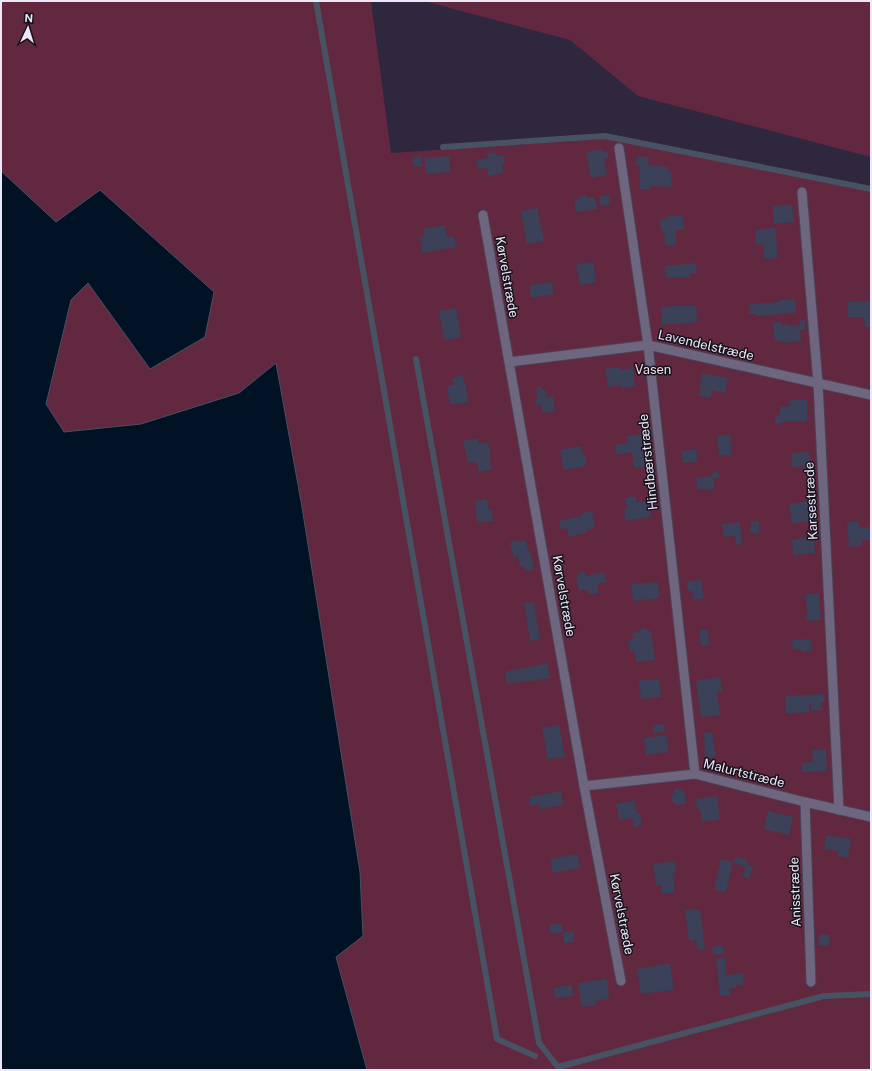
<svg xmlns="http://www.w3.org/2000/svg" width="872" height="1071" font-family="'Public Sans',sans-serif">
<rect width="100%" height="100%" fill="#2e273d"/>
<g fill="#62283f">
<polygon points="1,1 371,1 391,153 614,138 871,191 871,1070 367,1070 336,957 276,364 239,393 141,424 64,432 45,404 71,299 88,283 150,368 56,222 1,171"/>
<polygon points="424,1 871,1 871,157 638,96 570,40"/>
</g>
<polygon fill="#001224" stroke="#475263" points="1,171 56,222 100,190 214,292 205,337 150,369 88,283 71,300 46,404 64,432 141,424 239,393 276,363 302,507 360,872 363,936 336,957 367,1070 1,1070"/>
<g fill="none" stroke-linecap="round" stroke-linejoin="round">
<g stroke="#475263" stroke-width="6">
<polyline points="316,1 497,1039 535,1056"/>
<polyline points="443,147 605,136 871,189"/>
<polyline points="416,359 539,1043 558,1067 824,996 871,994"/>
</g>
</g>
<g fill="#3a4158">
<polygon points="602,149 603,152 607,151 609,157 604,158 607,175 591,178 586,152"/>
<polygon points="496,152 497,156 503,155 505,164 502,165 503,173 488,176 487,168 478,169 476,160 488,158 487,153"/>
<polygon points="421,156 422,166 414,167 412,157"/>
<polygon points="449,156 450,172 426,174 424,158"/>
<polygon points="637,156 649,157 648,165 668,167 668,172 672,172 671,187 650,186 650,189 640,189 640,165 636,165"/>
<polygon points="587,195 587,198 595,197 597,209 576,212 574,200 580,199 580,196"/>
<polygon points="609,195 610,205 600,206 599,196"/>
<polygon points="792,205 794,222 774,224 773,206"/>
<polygon points="537,208 544,241 527,244 521,211"/>
<polygon points="667,216 683,216 684,230 676,230 676,245 665,245 664,231 661,231 660,219 667,219"/>
<polygon points="445,225 447,237 454,236 456,247 422,253 420,237 424,236 423,229"/>
<polygon points="775,228 778,258 764,259 763,244 756,245 755,230"/>
<polygon points="593,262 596,282 580,285 576,264"/>
<polygon points="696,263 696,274 689,273 690,277 666,278 665,266"/>
<polygon points="552,282 554,294 531,298 529,285"/>
<polygon points="795,299 796,313 756,316 755,314 749,314 749,304 780,302 780,300"/>
<polygon points="871,301 871,327 865,327 864,317 848,317 848,302"/>
<polygon points="687,305 687,306 696,306 697,322 662,325 661,307"/>
<polygon points="456,308 461,337 444,340 439,311"/>
<polygon points="805,320 806,329 800,330 801,341 784,343 783,341 775,342 773,323 782,322 782,325 789,324 789,326 800,325 799,321"/>
<polygon points="619,367 620,370 633,368 635,386 622,388 622,385 608,387 605,369"/>
<polygon points="702,373 728,378 725,393 712,390 711,398 699,396 701,388 699,388"/>
<polygon points="463,375 469,402 458,404 457,403 450,405 447,386 454,385 452,378"/>
<polygon points="541,386 542,390 545,389 547,398 553,396 555,411 542,413 541,404 536,405 535,400 537,400 536,391 537,391 537,387"/>
<polygon points="790,400 807,400 807,421 781,422 781,423 775,424 775,415 780,415 780,407 790,406"/>
<polygon points="641,434 646,466 634,468 632,452 616,455 615,445 628,443 627,436"/>
<polygon points="730,434 732,455 719,456 717,436"/>
<polygon points="478,438 479,444 488,442 491,458 489,459 492,469 479,472 477,462 468,463 463,441"/>
<polygon points="581,446 583,455 585,455 587,464 585,464 585,466 564,470 560,450"/>
<polygon points="696,449 698,462 683,463 681,451"/>
<polygon points="809,452 810,466 808,466 808,471 803,471 803,466 792,467 791,453"/>
<polygon points="719,472 720,478 713,479 715,489 703,490 703,489 697,489 696,478 712,476 711,473"/>
<polygon points="636,496 636,502 649,501 651,517 625,521 624,509 627,509 625,498"/>
<polygon points="487,499 489,510 492,510 493,521 477,523 475,501"/>
<polygon points="810,501 812,521 792,523 789,504"/>
<polygon points="592,511 595,528 586,530 586,533 569,537 567,528 561,530 559,521 582,516 582,513"/>
<polygon points="751,521 759,521 759,533 750,533"/>
<polygon points="859,521 859,528 870,527 871,540 862,540 862,546 849,547 847,522"/>
<polygon points="740,522 742,544 736,545 735,536 724,537 722,524"/>
<polygon points="814,536 815,553 793,555 792,540"/>
<polygon points="526,540 529,553 531,553 534,570 525,571 524,566 520,567 518,556 513,557 510,542"/>
<polygon points="585,572 586,576 604,572 606,582 597,584 599,593 589,595 587,589 579,591 576,577 579,576 578,573"/>
<polygon points="701,580 704,599 693,600 692,591 688,591 687,582"/>
<polygon points="658,582 659,598 633,601 631,584"/>
<polygon points="819,593 821,620 807,621 806,594"/>
<polygon points="534,602 540,640 530,641 524,603"/>
<polygon points="646,628 647,631 651,631 655,660 636,662 635,651 630,651 628,640 633,639 632,633 639,632 639,629"/>
<polygon points="708,629 709,645 701,646 699,630"/>
<polygon points="811,639 812,651 801,652 801,649 793,650 792,640"/>
<polygon points="547,663 550,678 525,682 525,681 507,684 505,672"/>
<polygon points="720,677 722,691 717,691 720,715 701,717 696,681"/>
<polygon points="652,679 652,680 659,680 661,697 641,699 639,680"/>
<polygon points="823,694 824,702 821,702 822,710 812,711 811,703 809,703 809,712 786,714 785,696"/>
<polygon points="664,724 665,731 653,733 653,725"/>
<polygon points="559,725 565,757 548,759 542,728"/>
<polygon points="712,732 716,757 705,759 704,733"/>
<polygon points="667,735 668,752 646,755 644,738"/>
<polygon points="812,750 826,750 827,771 802,772 802,763 813,762"/>
<polygon points="674,789 683,789 684,793 685,793 685,804 675,805 675,802 672,802 671,794 674,794"/>
<polygon points="561,791 563,805 540,809 539,804 530,806 529,797"/>
<polygon points="717,796 720,819 702,822 700,809 697,809 696,799"/>
<polygon points="634,800 637,814 640,814 642,825 634,827 632,818 619,820 616,804"/>
<polygon points="768,811 793,817 789,835 764,829"/>
<polygon points="826,835 851,839 848,858 838,856 839,851 824,849"/>
<polygon points="577,854 580,868 553,873 550,859"/>
<polygon points="736,857 748,860 747,865 753,866 749,879 743,877 745,866 734,863"/>
<polygon points="721,859 733,862 726,892 714,890"/>
<polygon points="675,861 676,873 673,874 675,892 662,894 661,885 656,886 653,864"/>
<polygon points="700,909 705,949 697,950 696,940 689,941 685,910"/>
<polygon points="561,923 563,932 551,934 549,926 550,927 550,925"/>
<polygon points="574,931 574,942 564,943 563,932"/>
<polygon points="819,934 830,935 829,946 818,945"/>
<polygon points="723,945 724,954 713,955 712,947"/>
<polygon points="725,958 726,975 743,973 744,985 736,986 736,988 729,989 730,995 720,996 716,959"/>
<polygon points="670,963 674,990 641,994 637,969"/>
<polygon points="607,979 609,999 595,1001 596,1005 582,1007 578,983"/>
<polygon points="572,985 573,996 555,998 554,988 560,988 560,986"/>
</g>
<g fill="none" stroke-linecap="round" stroke-linejoin="round">
<defs>
<g id="lane">
<polyline points="619,148 648,345 695,774"/>
<polyline points="802,192 818,383 839,810"/>
<polyline points="483,215 584,786 621,981"/>
<polyline points="509,362 648,345 871,395"/>
<polyline points="584,786 695,774 805,802 871,817"/>
<polyline points="805,802 811,982"/>
</g>
</defs>
<use href="#lane" stroke="#4a4356" stroke-width="11"/>
<use href="#lane" stroke="#6e657f" stroke-width="9"/>
</g>
<g text-anchor="middle" dominant-baseline="central" stroke-width="3" stroke-linejoin="round" paint-order="stroke">
<g font-size="13" fill="#ece7f6" stroke="#15121c">
<text transform="translate(507 277) rotate(80)">Kørvelstræde</text>
<text transform="translate(706 345) rotate(13)">Lavendelstræde</text>
<text transform="translate(648 462) rotate(-96)">Hindbærstræde</text>
<text transform="translate(811 501) rotate(-93)">Karsestræde</text>
<text transform="translate(564 596) rotate(80)">Kørvelstræde</text>
<text transform="translate(744 773) rotate(14)">Malurtstræde</text>
<text transform="translate(795 892) rotate(-92)">Anisstræde</text>
<text transform="translate(622 914) rotate(79)">Kørvelstræde</text>
</g>
<g font-size="13" fill="#f5dbe3" stroke="#15121c">
<text x="653" y="369">Vasen</text>
</g>
</g>
<rect width="872" height="1071" fill="none" stroke="#ece7f6" stroke-width="4"/>
<g transform="translate(28 28) rotate(4)" stroke="#15121c" stroke-width="3" paint-order="stroke">
<path d="M0-3L7 15L0 10L-7 15Z" fill="#ece7f6"/>
<text y="-6" font-size="11" font-weight="bold" text-anchor="middle" fill="#ece7f6">N</text>
</g>
</svg>
